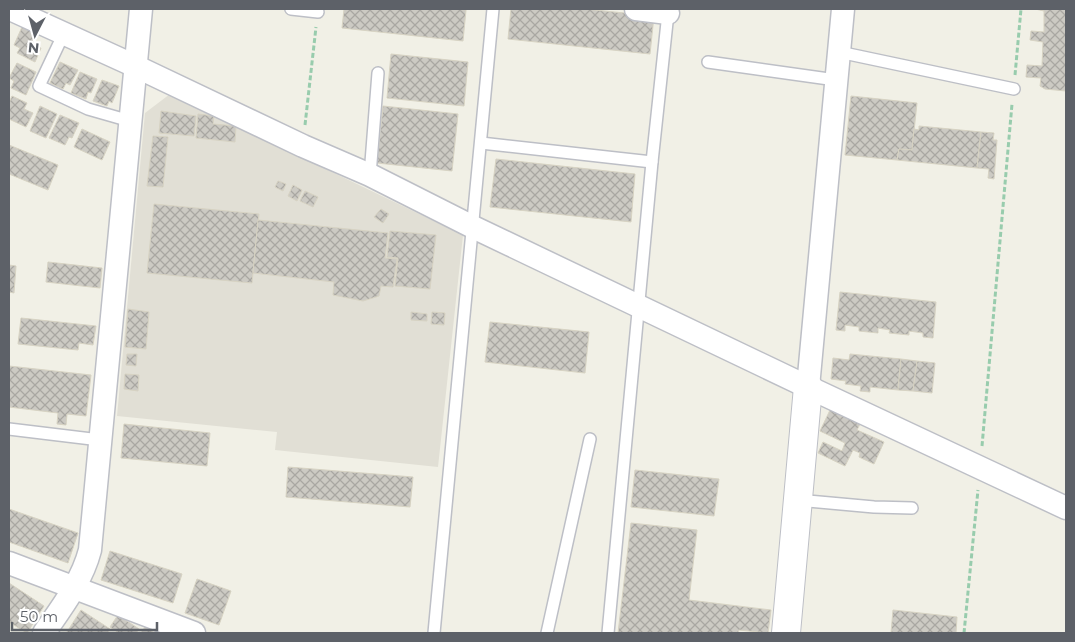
<svg xmlns="http://www.w3.org/2000/svg" width="1075" height="642" font-family="Montserrat,sans-serif">
<defs>
<pattern id="building-cross-hatch" width="8" height="8" patternUnits="userSpaceOnUse" patternTransform="scale(1.25)"><rect width="8" height="8" fill="#cccac3"/><path d="M0 0l8 8M0 8l8-8" fill="none" stroke="#a9a7a2"/></pattern>
</defs>
<rect width="100%" height="100%" fill="#f1f0e6"/>
<polygon fill="#e1dfd5" points="170,94 463,235 438,467 275,450 277,432 117,416 145,113"/>
<g fill="url(#building-cross-hatch)" stroke="#d7d3c3">
<polygon points="344,9 452,9 466,10 463,41 342,28"/>
<polygon points="511,9 585,9 654,16 650,54 508,39"/>
<polygon points="1035,9 1066,9 1066,91 1045,89 1040,86 1041,78 1026,77 1027,65 1042,66 1043,42 1030,40 1031,31 1044,32 1044,11"/>
<polygon points="22,27 38,34 34,44 41,48 35,62 17,53 20,48 14,45"/>
<polygon points="391,54 468,62 464,106 387,98"/>
<polygon points="60,62 78,70 70,85 66,83 63,89 50,83"/>
<polygon points="17,63 36,72 26,95 11,88 14,81 9,78"/>
<polygon points="80,72 97,79 91,93 88,92 86,99 71,93"/>
<polygon points="102,80 119,86 112,103 109,101 107,106 93,101"/>
<polygon points="12,96 27,103 24,109 33,113 26,127 9,119 9,103"/>
<polygon points="851,96 917,103 912,150 899,149 897,160 845,155"/>
<polygon points="40,106 57,114 46,138 30,131"/>
<polygon points="383,106 458,114 452,171 377,163"/>
<polygon points="161,111 196,116 194,136 159,133"/>
<polygon points="198,114 214,116 213,124 236,126 235,142 196,138"/>
<polygon points="60,115 79,123 72,138 69,137 65,145 49,138"/>
<polygon points="919,126 981,132 977,168 897,160 899,149 912,150 914,129 919,130"/>
<polygon points="82,129 110,142 102,160 74,147"/>
<polygon points="981,132 994,133 993,140 997,140 994,179 988,178 989,169 977,168"/>
<polygon points="153,136 168,137 163,187 147,186"/>
<polygon points="9,145 58,165 48,190 9,174"/>
<polygon points="496,159 635,174 631,222 490,207"/>
<polygon points="278,181 286,184 283,191 275,187"/>
<polygon points="293,185 302,190 297,201 288,196"/>
<polygon points="305,191 318,197 313,207 300,201"/>
<polygon points="154,204 259,214 252,283 147,273"/>
<polygon points="381,209 389,214 383,223 374,217"/>
<polygon points="258,220 388,233 385,258 397,259 393,287 381,286 379,296 363,301 333,295 334,282 253,273"/>
<polygon points="390,231 436,235 430,289 395,286 398,258 387,257"/>
<polygon points="48,262 102,268 100,288 46,282"/>
<polygon points="9,265 16,266 14,293 9,292"/>
<polygon points="840,292 936,302 933,338 923,337 923,333 909,331 909,335 889,333 890,330 878,328 878,333 859,331 859,327 845,325 845,331 836,330"/>
<polygon points="128,309 149,312 146,349 125,347"/>
<polygon points="411,312 427,314 427,321 411,320"/>
<polygon points="432,312 445,313 444,325 431,324"/>
<polygon points="21,318 96,326 93,345 79,343 78,350 18,344"/>
<polygon points="490,322 589,332 585,373 485,362"/>
<polygon points="127,354 137,354 136,366 126,365"/>
<polygon points="850,354 901,359 898,390 870,387 870,392 860,391 861,386 845,384 846,381 831,379 833,358 849,360"/>
<polygon points="901,359 917,361 913,391 898,390"/>
<polygon points="917,361 935,363 932,393 913,391"/>
<polygon points="9,366 91,375 86,416 67,414 66,425 57,424 58,413 9,407"/>
<polygon points="125,374 139,375 138,391 124,389"/>
<polygon points="831,408 861,422 857,430 884,442 874,464 859,457 860,453 853,450 845,466 818,453 823,442 842,451 845,443 820,431"/>
<polygon points="124,424 210,433 207,466 121,458"/>
<polygon points="288,467 413,477 410,507 286,497"/>
<polygon points="635,470 719,479 714,516 631,507"/>
<polygon points="9,509 78,533 68,563 9,542"/>
<polygon points="631,523 697,530 689,600 771,610 768,633 739,630 738,633 618,633"/>
<polygon points="110,551 182,574 173,603 101,580"/>
<polygon points="197,579 231,591 219,625 185,613"/>
<polygon points="9,583 44,606 27,633 9,622"/>
<polygon points="81,610 110,629 107,633 69,633 67,632"/>
<polygon points="893,610 957,617 956,633 891,633"/>
<polygon points="118,615 139,629 136,633 119,633 110,627"/>
<polygon points="145,627 154,633 141,633"/>
</g>
<g fill="none" stroke-linecap="round" stroke-linejoin="round">
<defs>
<g id="service">
<polyline points="291,9 318,12"/>
<polyline points="64,33 39,86 88,109 130,121"/>
<polyline points="839,52 1014,89"/>
<polyline points="708,62 836,80"/>
<polyline points="481,143 652,162"/>
<polyline points="370,175 378,73"/>
<polyline points="9,429 100,440"/>
<polyline points="797,500 874,507 912,508"/>
<polyline points="434,633 493,9"/>
<polyline points="547,633 590,439"/>
<polyline points="608,633 652,162 668,13"/>
</g>
<g id="minor">
<polyline points="10,9 135,66 303,146 370,175 473,227 808,387 1066,508"/>
<polyline points="636,9 668,13"/>
<polyline points="808,387 843,9"/>
<polyline points="9,563 194,633"/>
<path d="M44 633C62 607 82 581 90 550L141 9"/>
</g>
<polyline id="tertiary" points="786,633 808,387"/>
</defs>
<use href="#service" stroke="#bdbfc6" stroke-width="14"/>
<use href="#minor" stroke="#bdbfc6" stroke-width="25"/>
<use href="#tertiary" stroke="#bdbfc6" stroke-width="30"/>
<g stroke="#98ccad" stroke-width="3" stroke-dasharray="5 2.5" stroke-linecap="butt">
<polyline points="1015,75 1021,9"/>
<polyline points="305,125 316,27"/>
<polyline points="982,446 1012,104"/>
<polyline points="964,633 978,490"/>
</g>
<use href="#service" stroke="#fff" stroke-width="11"/>
<use href="#minor" stroke="#fff" stroke-width="22"/>
<use href="#tertiary" stroke="#fff" stroke-width="28"/>
</g>
<rect width="1075" height="642" fill="none" stroke="#5d6168" stroke-width="20"/>
<g transform="translate(35 35) rotate(186)" stroke="#ffffff" stroke-width="4" paint-order="stroke">
<path d="M0-4L9 19L0 12L-9 19Z" fill="#5d6168"/>
<text y="-8" font-size="14" font-weight="bold" text-anchor="middle" fill="#5d6168">N</text>
</g>
<path d="M12 622v8h145v-8" fill="none" stroke="#5d6168" stroke-width="2.5"/>
<text x="20" y="622" font-size="15" fill="#5d6168" stroke="#ffffff" stroke-width="4" paint-order="stroke">50 m</text>
</svg>
